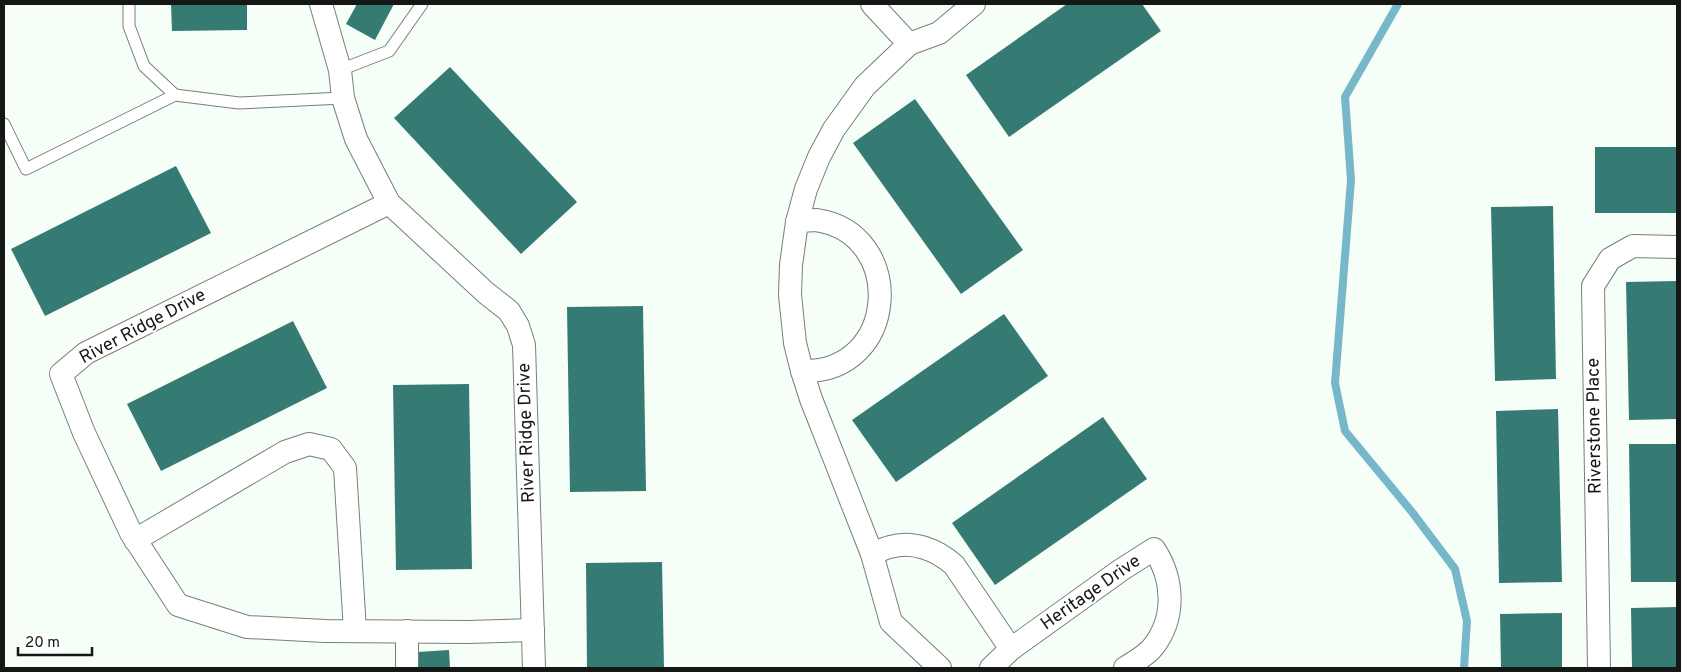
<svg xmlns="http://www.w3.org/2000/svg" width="1681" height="672" font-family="Overpass,sans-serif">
<rect width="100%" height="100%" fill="#f5fef7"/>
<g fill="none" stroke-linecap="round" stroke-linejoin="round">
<polyline stroke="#76b8ca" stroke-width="8" points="1398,4 1345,97 1351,180 1335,383 1345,431 1412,512 1455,569 1467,621 1464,668"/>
</g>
<g fill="#367b73">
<polygon points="171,4 247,4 247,30 172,31"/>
<polygon points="357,4 394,4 375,40 346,24"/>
<polygon points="1067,4 1142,4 1161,31 1009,137 966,75"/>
<polygon points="450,67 577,202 521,254 394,118"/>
<polygon points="915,99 1023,250 961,294 853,143"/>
<rect x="1595" y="147" width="82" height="66"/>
<polygon points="176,166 211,233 45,316 11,249"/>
<polygon points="1553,206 1556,379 1495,381 1491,207"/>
<polygon points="1677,281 1677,419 1629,420 1626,282"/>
<polygon points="643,306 646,491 570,492 567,307"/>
<polygon points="1004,314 1048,376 896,482 852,420"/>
<polygon points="293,321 327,388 161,471 127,404"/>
<polygon points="469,384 472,569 396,570 393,385"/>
<polygon points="1558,409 1562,582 1499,583 1496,411"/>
<polygon points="1103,417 1147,479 995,585 952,523"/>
<polygon points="1629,444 1677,444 1677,582 1631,582"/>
<polygon points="662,562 664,668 587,668 586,563"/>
<polygon points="1677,607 1677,668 1632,668 1631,608"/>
<polygon points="1562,613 1562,668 1501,668 1500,614"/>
<polygon points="449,650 450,668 418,668 417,652"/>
</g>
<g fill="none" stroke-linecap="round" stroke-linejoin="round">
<defs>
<g id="lane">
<polyline points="129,4 129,26 144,66 175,95"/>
<polyline points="340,70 389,51 422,4"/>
<polyline points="4,124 26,169 175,95 239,103 343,98"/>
</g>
<g id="street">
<polyline points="321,4 340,70 343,98 356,139 389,203 486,293 509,311 518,326 524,345 534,668"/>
<polyline points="872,4 909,44 939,33 974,4"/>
<polyline points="909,44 865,86 834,129 819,157 806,189 797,222 791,265 790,295 795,343 802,371 811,399 872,554 891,622 940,668"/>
<polyline points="389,203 86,353 61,374 84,433 131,533 178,605 247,627 325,631 469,632 533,630"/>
<path d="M797 222C803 221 810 220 816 220 907 233 899 374 802 371"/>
<polyline points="135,540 285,452 309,444 331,449 345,468 355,631"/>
<path d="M872 554C878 552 884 548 890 547 913 540 937 550 954 565L1011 649"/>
<polyline points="407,631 407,668"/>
<path d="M991 668 1011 649 1121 570 1154 549C1174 579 1176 618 1153 647 1146 656 1134 662 1125 668"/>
<polyline points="1599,668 1593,286 1610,259 1633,246 1677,247"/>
</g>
</defs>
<use href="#lane" stroke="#787f79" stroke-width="13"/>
<use href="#street" stroke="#787f79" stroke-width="24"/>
<use href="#lane" stroke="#fff" stroke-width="11"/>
<use href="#street" stroke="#fff" stroke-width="22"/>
</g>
<g text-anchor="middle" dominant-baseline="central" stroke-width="4" stroke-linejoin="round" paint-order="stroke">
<g font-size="18" fill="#151715" stroke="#fff">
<text transform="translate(143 327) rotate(-28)">River Ridge Drive</text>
<text transform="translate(1595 426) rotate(-91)">Riverstone Place</text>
<text transform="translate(527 433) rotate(-92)">River Ridge Drive</text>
<text transform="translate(1091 593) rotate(-35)">Heritage Drive</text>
</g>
</g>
<rect width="1681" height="672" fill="none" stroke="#151715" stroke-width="10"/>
<path d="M18 647v8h74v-8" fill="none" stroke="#151715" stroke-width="2.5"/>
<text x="25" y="647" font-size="15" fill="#151715" stroke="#ffffff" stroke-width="4" paint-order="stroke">20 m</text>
</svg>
